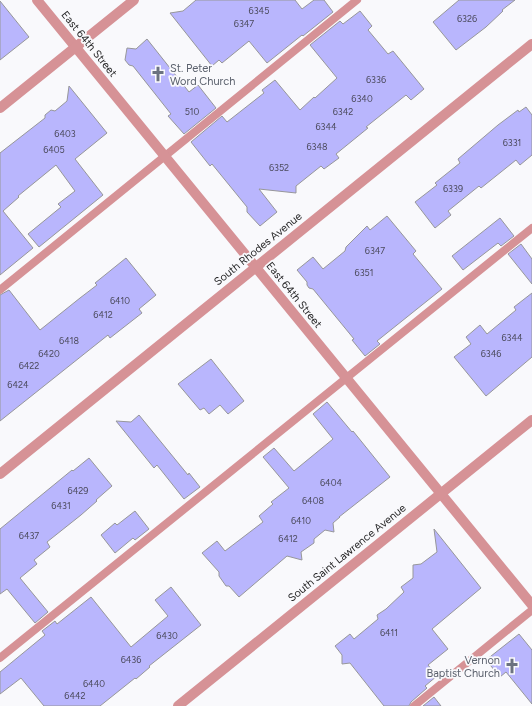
<svg xmlns="http://www.w3.org/2000/svg" width="532" height="706" font-family="Figtree,sans-serif">
<rect width="100%" height="100%" fill="#f9f9fc"/>
<g fill="#b9b6fd" stroke="#97979a">
<polygon points="196,0 295,0 302,9 314,0 324,0 333,12 303,36 302,35 267,63 249,41 222,63 219,60 212,66 170,13 183,11"/>
<polygon points="459,0 515,0 502,10 503,11 486,27 456,50 433,22"/>
<polygon points="0,1 29,37 0,60"/>
<polygon points="360,11 372,26 368,30 388,54 393,51 424,89 411,100 406,95 366,127 368,128 336,154 339,158 324,169 321,166 296,186 296,193 259,189 277,212 260,226 247,212 247,207 212,164 210,166 191,142 222,116 227,122 264,93 262,90 275,80 300,110 314,97 315,98 337,78 310,45 340,21 343,24"/>
<polygon points="147,39 189,92 198,85 216,108 184,134 168,116 171,114 133,66 129,65 125,60 127,48 136,49"/>
<polygon points="69,86 107,133 75,159 103,195 39,247 28,234 61,207 58,204 75,191 56,165 18,196 19,197 3,211 33,248 0,275 0,153 45,118 45,115 51,110 55,111 67,101"/>
<polygon points="526,107 532,115 532,155 520,165 516,160 481,188 479,186 448,211 451,215 435,228 415,202 437,185 435,183 460,163 458,159 498,125 518,110 519,112"/>
<polygon points="387,216 416,251 413,254 442,289 377,341 380,344 365,356 352,340 354,339 313,289 309,288 307,285 307,282 297,270 313,257 323,269 345,251 346,247 367,226 370,230"/>
<polygon points="500,218 514,236 501,246 498,243 463,270 452,256"/>
<polygon points="521,244 532,259 532,284 508,254"/>
<polygon points="126,258 156,295 139,309 142,313 110,338 108,335 0,421 0,295 9,290 40,330 80,298 97,285 95,283"/>
<polygon points="532,293 532,357 486,396 454,357 471,344 466,337 480,325 487,334 516,310 514,307"/>
<polygon points="211,359 244,401 228,414 220,405 209,414 204,408 200,410 178,384"/>
<polygon points="327,402 352,432 353,431 390,477 339,517 340,517 333,523 334,532 325,530 314,539 314,543 301,552 302,560 287,556 239,597 229,586 226,586 219,576 219,572 202,553 217,541 225,551 263,522 259,516 273,504 271,502 289,488 263,457 274,448 294,471 333,439 313,414"/>
<polygon points="139,415 188,475 189,473 200,487 184,499 157,465 154,468 116,421 131,422"/>
<polygon points="89,458 112,486 96,500 97,501 81,515 47,542 50,547 34,560 37,564 20,578 48,612 35,623 7,589 0,594 0,529 72,470 73,471"/>
<polygon points="135,511 149,529 135,540 133,538 115,553 101,535 115,523 117,525"/>
<polygon points="434,529 481,588 432,629 448,649 428,665 437,676 425,686 427,688 411,702 409,706 384,706 350,663 342,664 342,655 335,646 350,634 354,639 378,619 377,615 386,609 404,592 401,587 413,578 413,565 421,564 437,552"/>
<polygon points="171,587 201,625 149,666 150,667 136,679 135,678 100,706 44,706 21,678 0,694 0,672 45,635 42,631 55,621 57,624 91,597 131,647 168,616 155,600"/>
<polygon points="519,634 532,650 532,704 506,672 500,677 486,660"/>
<polygon points="434,697 441,706 423,706"/>
</g>
<g fill="none" stroke-linecap="round" stroke-linejoin="round">
<g stroke="#d69296" stroke-width="8">
<polyline points="0,290 357,0"/>
<polyline points="0,658 532,228"/>
<polyline points="414,706 532,610"/>
</g>
<g stroke="#d69296" stroke-width="10">
<polyline points="37,0 532,605"/>
<polyline points="0,108 134,0"/>
<polyline points="0,474 532,44"/>
<polyline points="178,706 532,420"/>
</g>
</g>
<defs>
<symbol id="church-bare" viewBox="-9 -9 18 18"><path d="M-1.2-6h2.4v3.5h3.3v2.4h-3.3V6h-2.4V-.1h-3.3v-2.4h3.3Z" fill="#6b7280" stroke="#f9f9fc" stroke-width="2.5" paint-order="stroke"/></symbol>
</defs>
<g fill-rule="evenodd">
<use href="#church-bare" x="147" y="63" width="22" height="22"/>
<use href="#church-bare" x="501" y="655" width="22" height="22"/>
</g>
<g text-anchor="middle" dominant-baseline="central" stroke-width="3.5" stroke-linejoin="round" paint-order="stroke">
<g font-size="9" fill="#4b4a5c">
<text x="259" y="10">6345</text>
<text x="467" y="18">6326</text>
<text x="244" y="23">6347</text>
<text x="376" y="79">6336</text>
<text x="362" y="98">6340</text>
<text x="192" y="111">510</text>
<text x="343" y="111">6342</text>
<text x="326" y="126">6344</text>
<text x="65" y="133">6403</text>
<text x="512" y="142">6331</text>
<text x="317" y="146">6348</text>
<text x="54" y="149">6405</text>
<text x="279" y="167">6352</text>
<text x="453" y="188">6339</text>
<text x="375" y="250">6347</text>
<text x="364" y="272">6351</text>
<text x="120" y="300">6410</text>
<text x="103" y="314">6412</text>
<text x="512" y="337">6344</text>
<text x="69" y="340">6418</text>
<text x="49" y="353">6420</text>
<text x="491" y="353">6346</text>
<text x="29" y="365">6422</text>
<text x="18" y="384">6424</text>
<text x="331" y="482">6404</text>
<text x="78" y="490">6429</text>
<text x="313" y="500">6408</text>
<text x="61" y="505">6431</text>
<text x="301" y="520">6410</text>
<text x="29" y="535">6437</text>
<text x="288" y="538">6412</text>
<text x="389" y="632">6411</text>
<text x="167" y="635">6430</text>
<text x="131" y="659">6436</text>
<text x="94" y="683">6440</text>
<text x="75" y="695">6442</text>
</g>
<g font-size="11" fill="#262627" stroke="#f9f9fc">
<text transform="translate(89 44) rotate(51)">East 64th Street</text>
<text transform="translate(258 249) rotate(-39)">South Rhodes Avenue</text>
<text transform="translate(294 295) rotate(51)">East 64th Street</text>
<text transform="translate(347 553) rotate(-39)">South Saint Lawrence Avenue</text>
</g>
<g font-size="11" fill="#5b616d" stroke="#f9f9fc" text-anchor="start">
<text x="170" y="68">St. Peter<tspan x="170" dy="13">Word Church</tspan></text>
<text x="500" y="660" text-anchor="end">Vernon<tspan x="500" dy="13">Baptist Church</tspan></text>
</g>
</g>
</svg>
